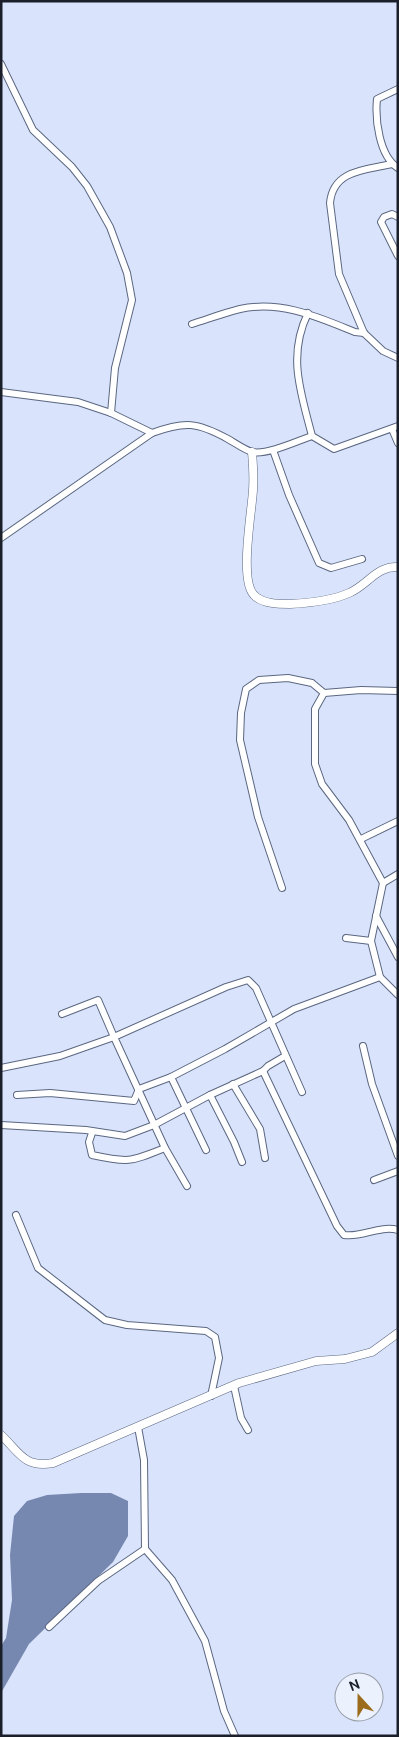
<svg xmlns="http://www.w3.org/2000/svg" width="399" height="1737" font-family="Ubuntu,sans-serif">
<rect width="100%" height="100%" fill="#d9e4fc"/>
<polygon fill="#7788b0" points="81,1493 111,1493 128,1501 128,1536 113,1562 29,1644 1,1693 1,1646 6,1638 12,1600 10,1555 14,1516 27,1501 47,1495"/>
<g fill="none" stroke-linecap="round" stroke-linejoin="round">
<defs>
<g id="minor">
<polyline points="1,64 33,130 72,167 87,186 110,227 127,273 132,300 115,368 111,413"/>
<path d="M398 89 377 99C375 119 379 156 398 168"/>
<path d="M392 164C365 170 333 170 330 203L339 274 364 333 383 351 398 358"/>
<polyline points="398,217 392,214 384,217 381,222 398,256"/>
<path d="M308 313C287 356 301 393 312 436L334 449 398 426"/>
<path d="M192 324C208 319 224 313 240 309 281 300 318 317 355 332L364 333"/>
<polyline points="1,392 78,402 111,413 152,433"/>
<polyline points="392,429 398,443"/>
<polyline points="273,450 289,495 319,563 331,568 362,559"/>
<path d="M1 538 152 433C185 421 197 422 228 439 235 443 245 450 252 452 268 455 297 441 312 436"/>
<polyline points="324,693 315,709 315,764 322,784 349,820 383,883 371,941 380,977 398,995"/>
<polyline points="361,839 398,821"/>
<polyline points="383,883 398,874"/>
<polyline points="282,888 258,817 240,740 241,713 246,689 259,680 288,678 312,683 324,693 361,690 398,691"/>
<polyline points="376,916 398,957"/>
<polyline points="346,938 371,941"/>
<polyline points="363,1046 372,1084 398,1156"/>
<polyline points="1,1068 60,1056 114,1037 98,1000 62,1014"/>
<path d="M263 1071 337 1226 344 1235C362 1238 379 1225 398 1230"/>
<polyline points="171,1077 206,1150"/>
<polyline points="233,1084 260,1129 265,1158"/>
<polyline points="17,1095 50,1093 134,1101 139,1089 171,1077 225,1049 294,1009 380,977"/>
<polyline points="210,1095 234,1142 242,1162"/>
<polyline points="1,1125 86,1130 125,1136 154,1125 210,1095 263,1071 268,1066 285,1056"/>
<path d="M92 1133 89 1142 92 1155C129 1163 130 1162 165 1148"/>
<polyline points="374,1180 398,1171"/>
<polyline points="187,1186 165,1148 114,1037 226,987 248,980 256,988 302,1092"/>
<polyline points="16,1215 38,1268 105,1320 127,1325 206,1331 215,1337 219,1358 211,1396"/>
<polyline points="234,1386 241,1418 248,1430"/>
<polyline points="138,1427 144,1460 145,1549 172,1580 205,1641 224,1711 235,1736"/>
<polyline points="49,1627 98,1581 145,1549"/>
</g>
<g id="tertiary">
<path d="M252 452C253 464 254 477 253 490 252 511 239 580 254 595 262 604 279 604 290 604 309 603 331 601 349 593 368 585 376 566 398 567"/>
<path d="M1 1435C20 1453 24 1468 53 1463L239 1383 316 1361 345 1359 372 1352 398 1333"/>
</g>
</defs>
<use href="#minor" stroke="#5b6680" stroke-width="8"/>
<use href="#tertiary" stroke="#5b6680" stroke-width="9"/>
<use href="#minor" stroke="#fff" stroke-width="6"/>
<use href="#tertiary" stroke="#fff" stroke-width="8"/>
</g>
<rect width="399" height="1737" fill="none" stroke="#1a1f29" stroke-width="5"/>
<g transform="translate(359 1697) rotate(339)"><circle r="24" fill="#ebf1fd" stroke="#979da8"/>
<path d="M0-4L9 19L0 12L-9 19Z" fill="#9a6c1c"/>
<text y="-8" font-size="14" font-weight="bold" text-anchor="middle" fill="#1a1f29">N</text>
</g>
</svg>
